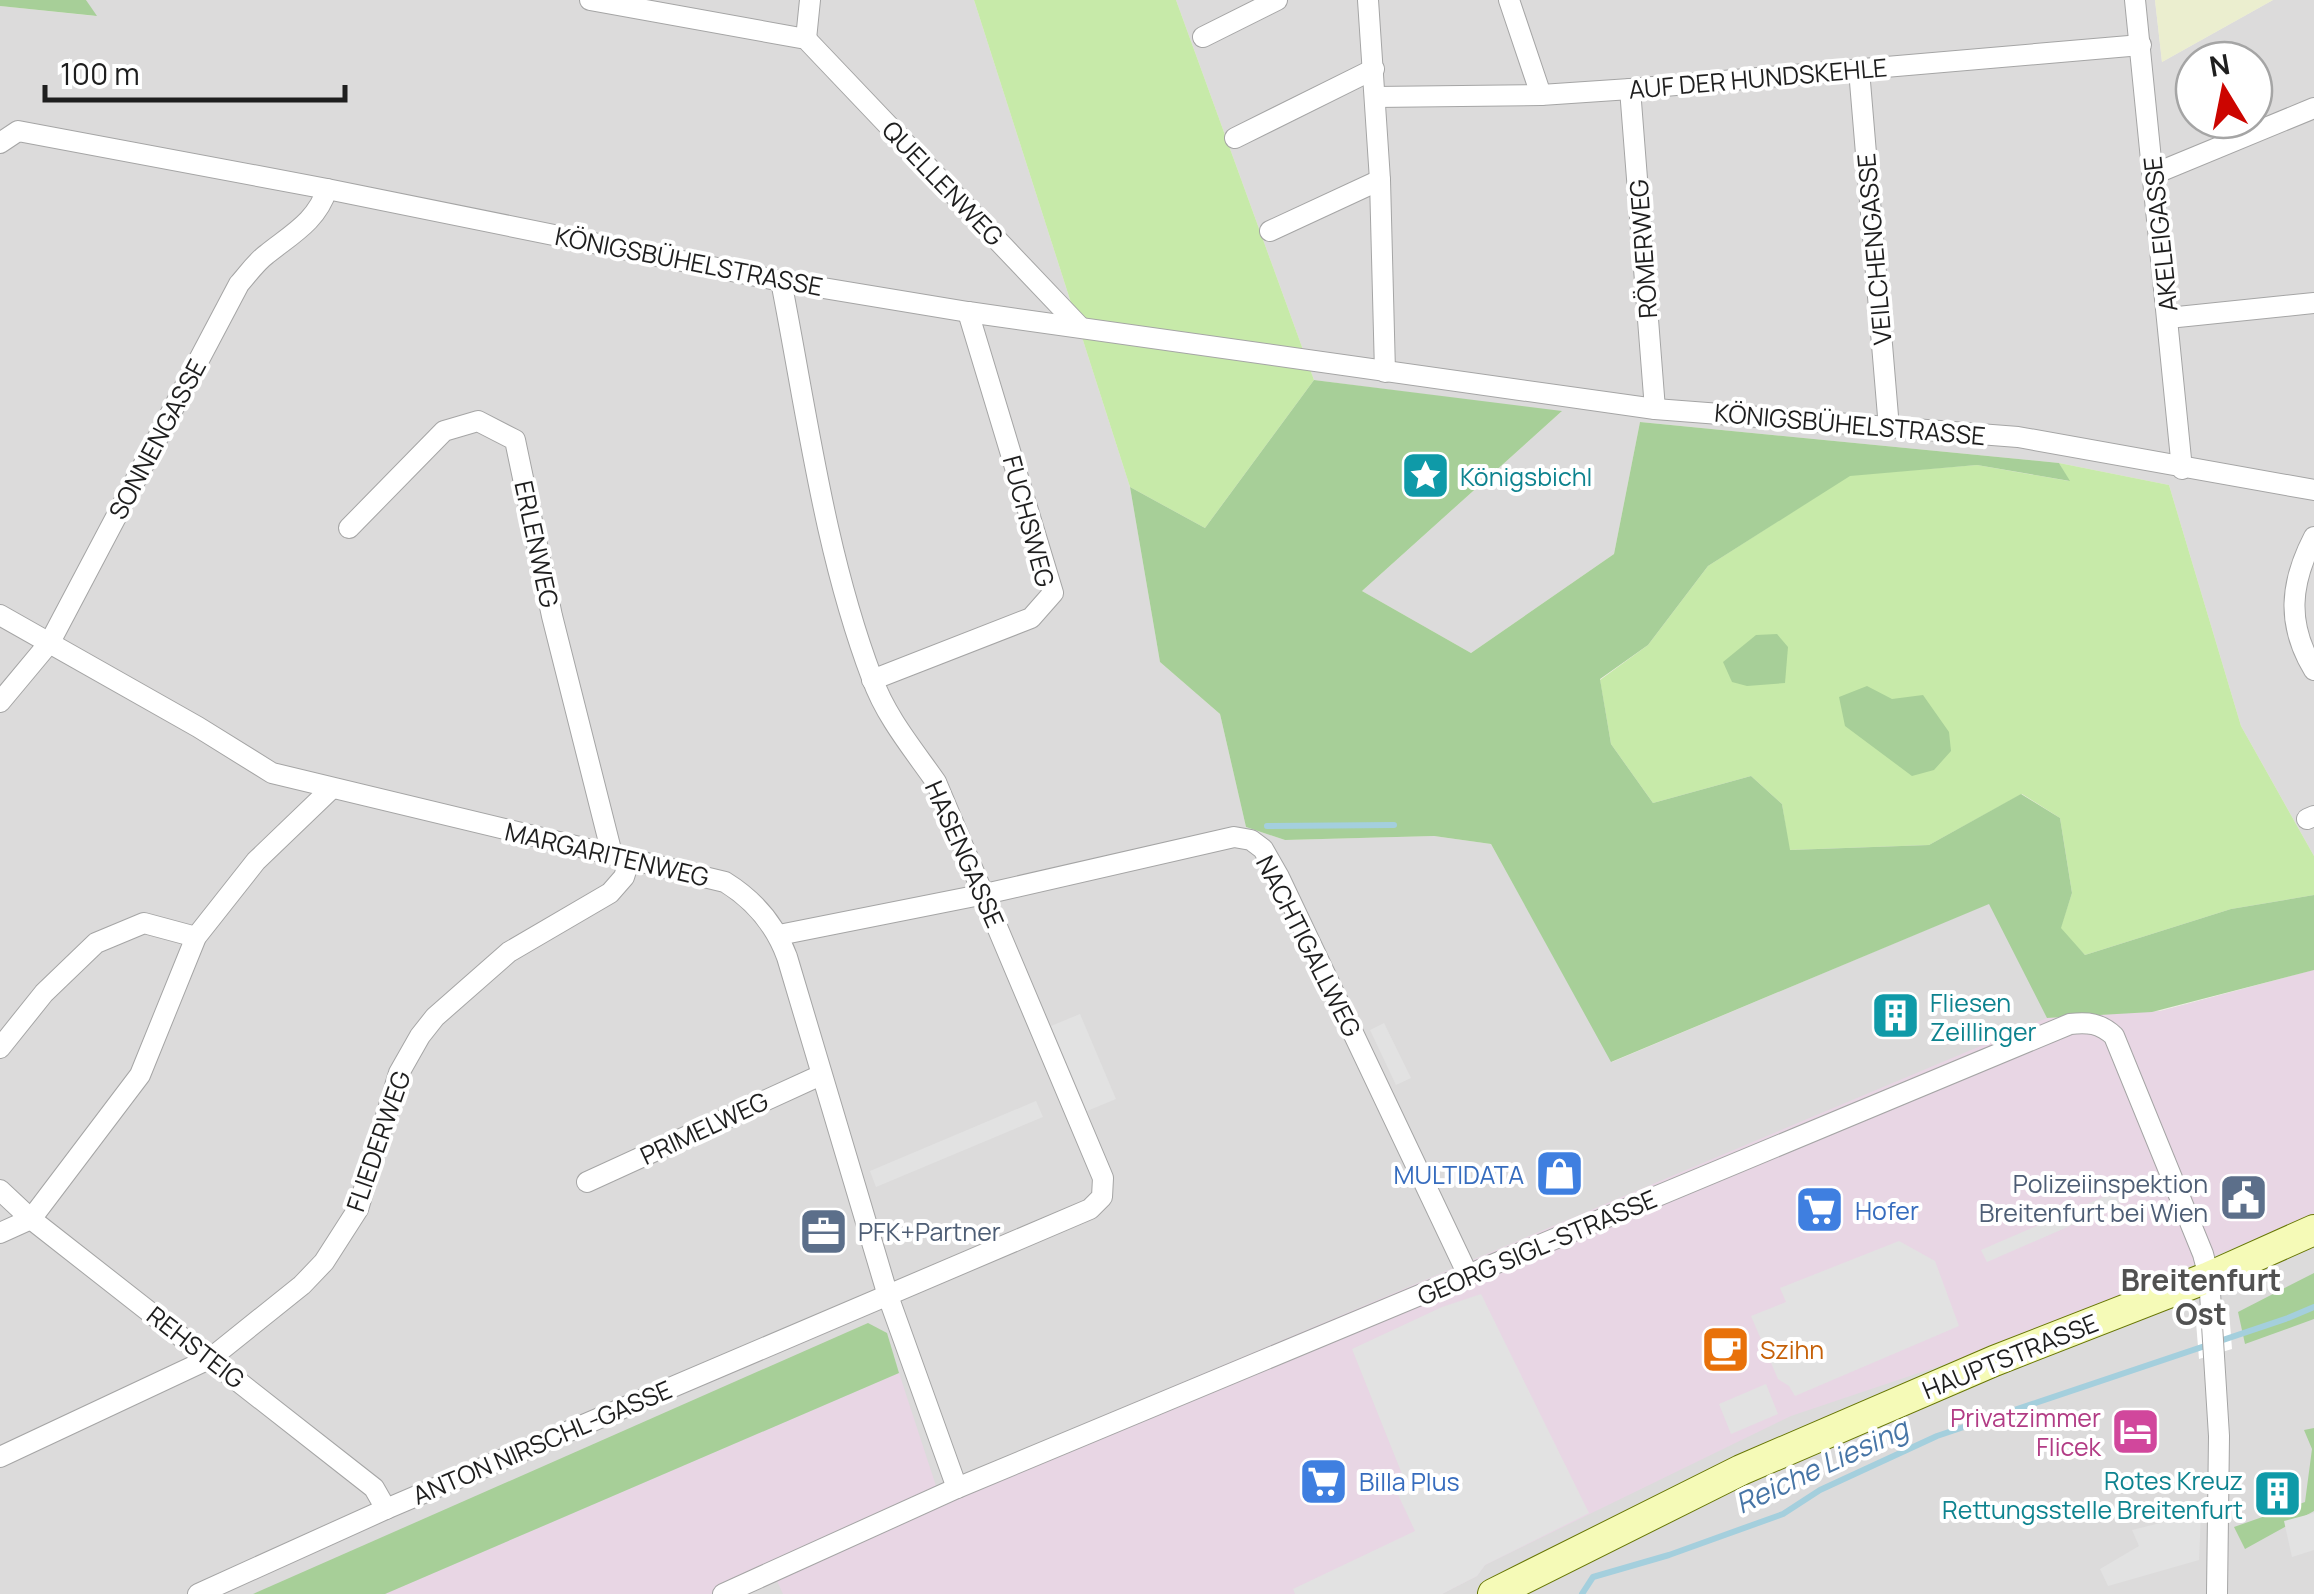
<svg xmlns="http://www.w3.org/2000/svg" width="2314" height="1594" font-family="Manrope,sans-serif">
<rect width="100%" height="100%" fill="#efece4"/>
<g fill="#dcdbdb" fill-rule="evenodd">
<polygon points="86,0 974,0 1130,487 1160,662 1220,714 1246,827 1285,840 1434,836 1491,844 1612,1062 1990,903 2048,1018 2161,1011 2314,970 2314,1594 0,1594 0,6 95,16"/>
<path d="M1176 0H2155L2162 62 2273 0H2314V856L2241 726 2169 485 2059 463 1640 422 1614 554 1471 653 1362 591 1561 412 1314 380ZM2194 60H2254V120H2194Z"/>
</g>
<polygon fill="#e8d6e4" points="2314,970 2314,1214 2008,1343 1791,1416 1485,1565 1477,1576 1442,1594 783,1594 777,1581 747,1594 385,1594 899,1373 936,1486 2047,1018 2161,1011"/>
<polygon fill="#ebeecf" points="2155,0 2273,0 2162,62"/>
<g fill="#c7eaa9">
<polygon points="974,0 1176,0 1314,380 1205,528 1130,487"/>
<polygon points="2059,463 2169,485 2241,726 2314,856 2314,895 2231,909 2085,955 2060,929 2072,893 2060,818 2022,794 1929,845 1789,850 1782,804 1751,776 1653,803 1611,744 1600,680 1648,645 1708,566 1850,475 1977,465 2069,481"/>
</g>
<g fill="#a7cf98">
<polygon points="0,0 86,0 97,16 0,6"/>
<polygon points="1314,380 1562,411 1362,591 1471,653 1614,554 1640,422 2059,463 2070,481 1977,465 1850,476 1708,566 1648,645 1600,679 1611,744 1653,803 1751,776 1782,804 1790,850 1929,845 2021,794 2060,818 2072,893 2061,928 2085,955 2231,909 2314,895 2314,970 2152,1012 2047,1018 1989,904 1611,1062 1491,844 1434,836 1285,840 1246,827 1220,714 1160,662 1130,487 1205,528"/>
<polygon points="1777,634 1788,647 1785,683 1747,686 1732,682 1723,662 1756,635"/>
<polygon points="1867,686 1892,699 1923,695 1949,732 1951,751 1934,770 1912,776 1845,726 1839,697"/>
<polygon points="2314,1273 2314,1319 2245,1344 2238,1312"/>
<polygon points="868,1323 887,1333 899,1373 385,1594 253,1594"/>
<polygon points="2314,1428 2314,1511 2245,1549 2234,1527 2305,1502 2312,1449 2304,1430"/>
</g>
<g fill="#e2e2e2">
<polygon points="1080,1014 1116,1099 1087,1111 1051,1026"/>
<polygon points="1384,1023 1411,1078 1396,1085 1370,1030"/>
<polygon points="1036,1101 1043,1117 876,1187 870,1171"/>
<polygon points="2115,1192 2120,1204 1987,1262 1981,1250"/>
<polygon points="1899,1241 1935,1261 1959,1326 1795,1396 1789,1386 1778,1379 1751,1316 1786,1302 1780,1288"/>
<polygon points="1481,1294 1589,1513 1485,1565 1477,1576 1442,1594 1295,1594 1293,1589 1415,1531 1395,1488 1402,1474 1352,1349 1442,1307"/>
<polygon points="1766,1384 1778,1414 1731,1434 1719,1404"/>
<polygon points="2201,1513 2199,1560 2108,1586 2100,1569 2139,1546 2132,1530"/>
<polygon points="2314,1513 2314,1550 2292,1557 2284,1521"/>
</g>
<polygon fill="#fff" points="2229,1311 2232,1349 2199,1359 2196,1322"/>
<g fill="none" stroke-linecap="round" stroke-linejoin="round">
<g stroke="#a4cfdd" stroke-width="6">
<polyline points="1267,826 1394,825"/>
<polyline points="1582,1594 1593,1577 1669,1555 1783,1514 1820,1490 1937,1436 2288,1318 2314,1307"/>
</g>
<defs>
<g id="street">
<polyline points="590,0 806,39 1080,327"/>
<polyline points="1368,0 1380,180 1385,372"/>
<polyline points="1509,0 1541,95"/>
<polyline points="2135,0 2182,469"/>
<polyline points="1203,37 1277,0"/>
<polyline points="806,39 810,0"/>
<polyline points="1859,70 1889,428"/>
<polyline points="1630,89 1655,409"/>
<polyline points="1375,97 1541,95 1630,89 2141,45"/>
<polyline points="1235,138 1374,69"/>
<polyline points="0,143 18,131 327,189 781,281 968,312 1655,409 2018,437 2314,490"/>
<polyline points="2154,174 2314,108"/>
<polyline points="1270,231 1380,180"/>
<polyline points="2168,318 2314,303"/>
<polyline points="349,528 444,431 478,421 515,440 552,616 612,854"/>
<path d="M2314 537C2290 583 2286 624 2314 670"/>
<path d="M0 615 198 727 272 773 725 882C754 900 775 924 787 957L888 1296 957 1488"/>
<polyline points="872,680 1031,618 1053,593 968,312"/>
<path d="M0 702 50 642 239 284C248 274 256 262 267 254 292 234 317 221 327 189"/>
<polyline points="2307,819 2314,816"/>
<polyline points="779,935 985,894 1234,837 1251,840 1263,849 1279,877 1468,1275"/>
<polyline points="0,1048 44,993 96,943 144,923 196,937"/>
<polyline points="587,1182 821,1075"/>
<polyline points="0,1190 31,1219 374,1488 386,1509"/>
<polyline points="0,1233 31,1219 140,1075 196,937 256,861 331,789"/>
<polyline points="0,1457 211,1358 302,1285 324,1262 358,1209 399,1073 420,1036 435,1017 509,952 610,893 624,877 630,858"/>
<path d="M198 1594 386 1509 1090 1209 1102 1197 1103 1178 936 782C913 749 886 717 872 678 824 551 807 413 781 281"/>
<path d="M723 1594 957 1488 2070 1024C2088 1022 2100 1023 2114 1036L2203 1254 2209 1277 2219 1436 2217 1594"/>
</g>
<polyline id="secondary" points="1493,1594 1741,1470 1994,1361 2209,1277 2314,1230"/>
</defs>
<use href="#street" stroke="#a5a5a5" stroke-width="22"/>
<use href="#secondary" stroke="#677604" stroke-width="32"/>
<use href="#street" stroke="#fff" stroke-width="20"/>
<use href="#secondary" stroke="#f5fab7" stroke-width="30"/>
</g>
<defs>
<symbol id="sight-square" viewBox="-11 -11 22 22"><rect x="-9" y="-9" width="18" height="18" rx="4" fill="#0f9aa8" stroke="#fff"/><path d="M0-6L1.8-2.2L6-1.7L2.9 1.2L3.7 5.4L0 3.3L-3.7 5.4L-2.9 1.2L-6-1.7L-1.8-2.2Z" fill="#fff"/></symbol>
<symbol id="building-square" viewBox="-11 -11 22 22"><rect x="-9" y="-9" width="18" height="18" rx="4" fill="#0f9aa8" stroke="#fff"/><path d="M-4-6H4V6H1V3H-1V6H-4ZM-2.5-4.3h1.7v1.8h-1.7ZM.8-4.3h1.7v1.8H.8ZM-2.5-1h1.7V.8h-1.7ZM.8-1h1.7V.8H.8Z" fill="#fff"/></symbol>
<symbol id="shop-square" viewBox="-11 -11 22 22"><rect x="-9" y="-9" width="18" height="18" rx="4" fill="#3f7fe0" stroke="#fff"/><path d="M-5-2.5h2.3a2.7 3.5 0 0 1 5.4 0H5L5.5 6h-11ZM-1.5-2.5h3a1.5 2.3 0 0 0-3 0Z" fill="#fff"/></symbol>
<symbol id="civic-square" viewBox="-11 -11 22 22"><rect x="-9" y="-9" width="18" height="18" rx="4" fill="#5c6f8a" stroke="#fff"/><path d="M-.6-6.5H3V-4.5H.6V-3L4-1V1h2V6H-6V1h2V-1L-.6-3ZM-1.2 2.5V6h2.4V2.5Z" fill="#fff"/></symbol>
<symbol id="supermarket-square" viewBox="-11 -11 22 22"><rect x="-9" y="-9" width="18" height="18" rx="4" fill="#3f7fe0" stroke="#fff"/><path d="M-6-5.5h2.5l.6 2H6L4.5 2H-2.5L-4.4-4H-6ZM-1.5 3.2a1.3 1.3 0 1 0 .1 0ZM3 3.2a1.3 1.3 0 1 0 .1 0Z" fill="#fff"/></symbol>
<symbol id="office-square" viewBox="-11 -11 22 22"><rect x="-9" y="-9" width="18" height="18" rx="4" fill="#5c6f8a" stroke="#fff"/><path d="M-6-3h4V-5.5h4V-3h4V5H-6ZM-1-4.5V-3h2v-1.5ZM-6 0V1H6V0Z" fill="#fff"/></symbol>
<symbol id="cafe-square" viewBox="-11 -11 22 22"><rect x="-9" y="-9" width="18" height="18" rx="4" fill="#e8710a" stroke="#fff"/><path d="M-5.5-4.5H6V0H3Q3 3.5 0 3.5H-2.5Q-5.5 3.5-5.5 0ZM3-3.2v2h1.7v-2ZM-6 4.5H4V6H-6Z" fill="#fff"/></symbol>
<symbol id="hotel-square" viewBox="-11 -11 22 22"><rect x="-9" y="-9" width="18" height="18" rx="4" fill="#d1479c" stroke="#fff"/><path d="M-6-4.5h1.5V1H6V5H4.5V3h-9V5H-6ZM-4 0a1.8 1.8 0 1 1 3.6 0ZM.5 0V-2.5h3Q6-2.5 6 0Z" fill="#fff"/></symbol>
</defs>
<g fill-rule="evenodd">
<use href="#sight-square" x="1398" y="448" width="55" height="55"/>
<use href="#building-square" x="1868" y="988" width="55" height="55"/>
<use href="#shop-square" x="1532" y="1146" width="55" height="55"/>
<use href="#civic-square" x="2216" y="1170" width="55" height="55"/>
<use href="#supermarket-square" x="1792" y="1182" width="55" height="55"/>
<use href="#office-square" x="796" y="1204" width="55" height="55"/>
<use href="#cafe-square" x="1698" y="1322" width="55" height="55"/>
<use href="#hotel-square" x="2108" y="1404" width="55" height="55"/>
<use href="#supermarket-square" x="1296" y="1454" width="55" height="55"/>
<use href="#building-square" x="2250" y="1466" width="55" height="55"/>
</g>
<g text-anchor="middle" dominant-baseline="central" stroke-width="8" stroke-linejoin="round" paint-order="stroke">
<g font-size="25" fill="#1e1e1e" stroke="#fff">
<text transform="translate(1758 78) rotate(-5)">AUF DER HUNDSKEHLE</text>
<text transform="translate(943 183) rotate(46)">QUELLENWEG</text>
<text transform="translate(2160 234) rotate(-96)">AKELEIGASSE</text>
<text transform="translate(1643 249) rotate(-94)">RÖMERWEG</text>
<text transform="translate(1874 249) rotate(-95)">VEILCHENGASSE</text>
<text transform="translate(689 261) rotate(11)">KÖNIGSBÜHELSTRASSE</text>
<text transform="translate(1850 424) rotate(5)">KÖNIGSBÜHELSTRASSE</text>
<text transform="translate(157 439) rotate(-62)">SONNENGASSE</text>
<text transform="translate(1029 521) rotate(75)">FUCHSWEG</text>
<text transform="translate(537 544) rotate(78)">ERLENWEG</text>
<text transform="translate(607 854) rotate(13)">MARGARITENWEG</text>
<text transform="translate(965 854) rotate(66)">HASENGASSE</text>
<text transform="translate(1309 946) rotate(63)">NACHTIGALLWEG</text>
<text transform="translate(704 1128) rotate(-25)">PRIMELWEG</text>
<text transform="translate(378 1141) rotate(-71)">FLIEDERWEG</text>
<text transform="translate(1537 1247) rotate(-23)">GEORG SIGL-STRASSE</text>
<text transform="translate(196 1347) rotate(38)">REHSTEIG</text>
<text transform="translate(2010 1356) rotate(-22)">HAUPTSTRASSE</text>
<text transform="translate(542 1442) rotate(-23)">ANTON NIRSCHL-GASSE</text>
</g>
<g font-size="25" fill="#0d838f" stroke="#fff" text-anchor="start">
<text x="1460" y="476">Königsbichl</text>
<text x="1930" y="1002">Fliesen<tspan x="1930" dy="29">Zeillinger</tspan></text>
<text x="2243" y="1480" text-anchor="end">Rotes Kreuz<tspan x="2243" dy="29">Rettungsstelle Breitenfurt</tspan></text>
</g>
<g font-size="25" fill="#366cbe" stroke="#fff" text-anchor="start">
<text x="1524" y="1174" text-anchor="end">MULTIDATA</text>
<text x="1855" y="1210">Hofer</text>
<text x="1359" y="1481">Billa Plus</text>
</g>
<g font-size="25" fill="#4e5e75" stroke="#fff" text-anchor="end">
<text x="2208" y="1183">Polizeiinspektion<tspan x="2208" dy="29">Breitenfurt bei Wien</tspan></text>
<text x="858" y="1231" text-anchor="start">PFK+Partner</text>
</g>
<g font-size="25" fill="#c56008" stroke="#fff" text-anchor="start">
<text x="1760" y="1349">Szihn</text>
</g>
<g font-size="25" fill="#b23c85" stroke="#fff" text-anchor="end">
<text x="2101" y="1417">Privatzimmer<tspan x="2101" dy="29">Flicek</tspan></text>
</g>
<g font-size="28" font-style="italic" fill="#4775a6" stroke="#fff">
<text transform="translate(1821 1465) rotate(-25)">Reiche Liesing</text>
</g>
<g font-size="30" font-weight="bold" fill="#515151" stroke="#fff">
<text x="2201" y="1279">Breitenfurt<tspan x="2201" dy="34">Ost</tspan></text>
</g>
</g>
<g transform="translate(2224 90) rotate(350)"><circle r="48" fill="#ffffff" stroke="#a5a5a5" stroke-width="2.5"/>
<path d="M0-8L18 38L0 25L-18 38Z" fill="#cc0500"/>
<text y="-15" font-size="28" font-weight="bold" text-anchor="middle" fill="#1e1e1e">N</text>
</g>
<path d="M45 85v15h300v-15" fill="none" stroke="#1e1e1e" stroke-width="5"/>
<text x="60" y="85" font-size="30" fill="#1e1e1e" stroke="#ffffff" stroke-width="8" paint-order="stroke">100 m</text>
</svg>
